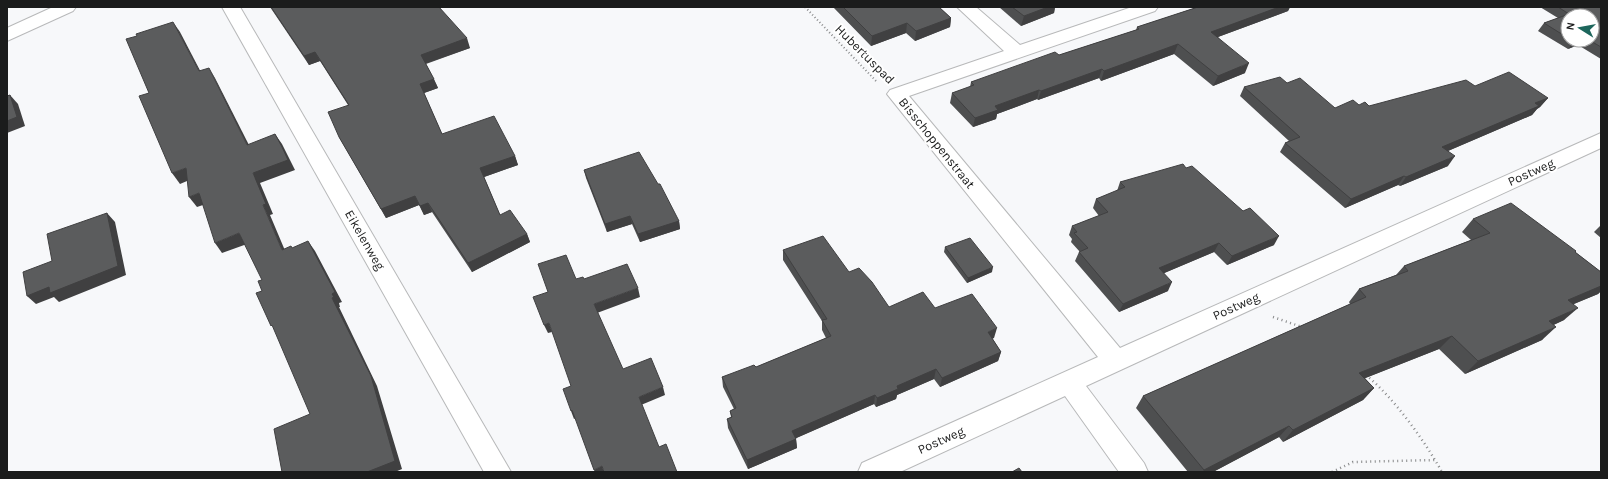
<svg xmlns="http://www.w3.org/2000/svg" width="1608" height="479" font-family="Karla,sans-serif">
<rect width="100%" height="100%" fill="#f7f8fa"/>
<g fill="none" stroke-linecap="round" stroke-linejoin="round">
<defs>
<g id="street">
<polygon points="53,7 76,7 73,11 7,41 7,28"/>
<polygon points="222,7 240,7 511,472 484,472"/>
<polygon points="957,7 976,7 1020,45 1132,7 1158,7 1155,11 909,96 1120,348 1601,133 1601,148 1086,386 1144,463 1148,472 1119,472 1065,396 900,472 858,472 862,463 1098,357 887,94 890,90 1004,51"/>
</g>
</defs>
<use href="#street" stroke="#b8b9ba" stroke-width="2"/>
<polyline stroke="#878889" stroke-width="2" stroke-dasharray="1 2.5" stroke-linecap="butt" points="805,7 877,82"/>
<g stroke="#878889" stroke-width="2.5" stroke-dasharray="1 3.5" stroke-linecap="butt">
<polyline points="1273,317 1302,327"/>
<path d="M1366 375C1394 398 1424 440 1442 472"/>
<polyline points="1332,472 1353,462 1435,460"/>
</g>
<use href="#street" fill="#fff" fill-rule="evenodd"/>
</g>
<g fill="#4e4f50" fill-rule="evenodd">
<polygon points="270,7 439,7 470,48 426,64 438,88 424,93 442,134 515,156 518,165 484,177 500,215 527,234 530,242 472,272 432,212 424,215 419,205 386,218 339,137 348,105 320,61 309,65"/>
<polygon points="833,7 939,7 951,18 950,27 915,41 906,33 871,46"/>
<polygon points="999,7 1055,7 1054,13 1021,26"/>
<polygon points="1198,7 1290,7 1288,11 1218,37 1245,73 1213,86 1174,54 1101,81 1099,78 1038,100 1037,99 997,114 996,119 973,127 950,103 952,93 970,87 971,82 1059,55 1136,30 1137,27"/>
<path d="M1540 7H1601V59L1578 45 1568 49 1538 31 1544 23 1558 18ZM1568 16 1592 40H1568Z"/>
<polygon points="1287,83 1335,108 1359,105 1369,106 1475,86 1548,98 1540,107 1537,109 1532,115 1448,151 1448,166 1400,186 1398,185 1345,208 1280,152 1285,143 1289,141 1240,96 1244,87"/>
<polygon points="1186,168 1274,245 1227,265 1214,252 1164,273 1168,291 1119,312 1075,261 1079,252 1080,252 1071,242 1072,239 1069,235 1072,226 1099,216 1093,208 1096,199 1117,191 1120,182"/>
<polygon points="584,170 679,221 680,229 640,242 632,224 607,232 586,178"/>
<polygon points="1473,219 1575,252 1601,272 1601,291 1598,294 1574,304 1564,320 1553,325 1542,340 1465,374 1439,349 1365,378 1374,388 1363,400 1283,442 1279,437 1213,472 1188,472 1136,408 1143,396 1350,304 1349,302 1359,289 1396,275 1404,266 1471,240 1462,232"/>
<polygon points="1601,225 1601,238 1594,232"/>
<polygon points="945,247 992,272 967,283 944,252"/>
<polygon points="783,250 849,272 889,307 935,308 994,338 992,338 1001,352 998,361 940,387 934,379 897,395 896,399 876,407 874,404 796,438 796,439 797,448 748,469 728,428 727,419 731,417 730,411 734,409 723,387 722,377 756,367 826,338 822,330 822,321 783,260"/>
</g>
<g fill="#404041">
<polygon points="1048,7 1055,7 1054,13 1021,26 1024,16"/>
<polygon points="1279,7 1290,7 1288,11 1207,41 1211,32"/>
<polygon points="951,18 950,27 915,41 916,31"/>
<polygon points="173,22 180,32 206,82 199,71"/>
<polygon points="907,23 906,33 871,46 872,36"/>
<polygon points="467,38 470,48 424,64 421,55"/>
<polygon points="1578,40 1582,40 1578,45 1568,49 1574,42"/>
<polygon points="1178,44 1174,54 1101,81 1104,71"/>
<polygon points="315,52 320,61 309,65 304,56"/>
<polygon points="1249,63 1245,73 1213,86 1218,76"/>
<polygon points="209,68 215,78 254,155 247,145"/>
<polygon points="1102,69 1099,78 1038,100 1041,91"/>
<polygon points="434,79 438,88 424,93 420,84"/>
<polygon points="1039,90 1037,99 997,114 996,119 973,127 975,118 995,106"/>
<polygon points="10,95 18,104 25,126 7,133 7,121"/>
<polygon points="1548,98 1540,107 1537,109 1532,115 1436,156 1442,147 1535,103"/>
<polygon points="275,134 282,144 295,170 260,183 273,214 270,215 289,260 282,250 263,205 253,173"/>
<polygon points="515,156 518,165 484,177 480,168"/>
<polygon points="1455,156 1448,166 1400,186 1406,177"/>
<polygon points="186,168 194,178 180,184 172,173"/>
<polygon points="1404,176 1398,185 1345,208 1351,199"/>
<polygon points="199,193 206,204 197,207 189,197"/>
<polygon points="415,196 419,205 386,218 381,209"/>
<polygon points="428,203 432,212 424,215 420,206"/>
<polygon points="107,213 115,222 126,275 59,302 54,297 36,304 27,296"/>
<polygon points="630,216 632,224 607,232 605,224"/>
<polygon points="679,221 680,229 640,242 638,234"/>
<polygon points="239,233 247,244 222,253 215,243"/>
<polygon points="527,234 530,242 472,272 468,263"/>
<polygon points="1279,236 1274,245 1227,265 1232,256"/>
<polygon points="308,241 315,251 342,302 339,303 340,307 339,307 377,386 402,469 395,472 367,472 332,298"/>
<polygon points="1219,243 1214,252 1155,277 1159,268"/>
<polygon points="993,267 992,272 967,283 968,278"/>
<polygon points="1172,282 1168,291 1119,312 1123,304"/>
<polygon points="1601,286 1601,291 1598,294 1554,312 1568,300"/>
<polygon points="638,288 640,297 597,313 594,304"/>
<polygon points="1578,308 1564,320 1535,334 1549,321"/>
<polygon points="549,323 552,332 548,333 544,325"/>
<polygon points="1556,327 1542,340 1465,374 1478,361"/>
<polygon points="997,328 994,338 985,342 988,332"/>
<polygon points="1452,336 1439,349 1348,385 1359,373"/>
<polygon points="1001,352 998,361 940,387 942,378"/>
<polygon points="936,369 934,379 897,395 896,399 876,407 877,398 897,386"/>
<polygon points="663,387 665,395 641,405 639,397"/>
<polygon points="1374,388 1363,400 1283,442 1293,430"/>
<polygon points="875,395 874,404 792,440 792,431"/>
<polygon points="572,410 576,418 574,419 571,411"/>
<polygon points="1289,426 1279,437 1213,472 1202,472 1204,470"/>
<polygon points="796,439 797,448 748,469 747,460"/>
<polygon points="602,466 604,472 595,472 594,470"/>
</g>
<g fill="#5b5c5d" stroke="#404041">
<polygon points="271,7 439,7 467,38 421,55 434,79 420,84 442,134 494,116 515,156 480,168 500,215 510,210 527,234 468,263 428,203 420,206 415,196 381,209 339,137 328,112 349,105 315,52 304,56"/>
<polygon points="843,7 939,7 951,18 916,31 907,23 872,36"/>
<polygon points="1012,7 1048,7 1024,16"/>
<polygon points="1198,7 1279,7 1211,32 1249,63 1218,76 1178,44 1104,71 1102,69 1041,91 1039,90 995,106 998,110 975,118 952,93 974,85 971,82 1055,52 1059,55 1139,29 1137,27"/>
<polygon points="1558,7 1601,7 1601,47 1589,40 1592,40 1592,16 1568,16 1568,38 1544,23 1569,14"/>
<polygon points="173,22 199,71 209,68 247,145 275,134 282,147 288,160 253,173 266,204 263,205 282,250 291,246 292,248 308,241 335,292 332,294 334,297 332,298 371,376 395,461 367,472 282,472 274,429 310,414 272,325 271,326 256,293 262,291 258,281 262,280 239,233 215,243 199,193 189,197 186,168 172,173 139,96 149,93 126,39 137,36 136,34"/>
<polygon points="1509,72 1548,98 1535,103 1539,106 1442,147 1455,156 1406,177 1404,176 1351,199 1285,143 1300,137 1244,87 1280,77 1287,83 1300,78 1335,108 1353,100 1359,105 1365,102 1369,106 1466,80 1475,86"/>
<polygon points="10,95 17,117 7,121 7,96"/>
<polygon points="639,152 658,184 660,184 679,221 638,234 630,216 605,224 584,170"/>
<polygon points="1183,164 1186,168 1192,166 1243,211 1250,208 1279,236 1232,256 1219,243 1159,268 1172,282 1123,304 1079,252 1088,248 1074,233 1077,232 1072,226 1108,212 1096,199 1125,187 1120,182"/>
<polygon points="1511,203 1576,251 1575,252 1601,272 1601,286 1568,300 1578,308 1549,321 1556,327 1478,361 1452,336 1359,373 1374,388 1293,430 1289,426 1204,470 1143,396 1366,297 1359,289 1408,271 1404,266 1490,233 1473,219"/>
<polygon points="107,213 118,266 50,293 49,287 27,296 23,272 52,261 47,234"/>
<polygon points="823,236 849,272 859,268 872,282 889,307 923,292 935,308 972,294 997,328 988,332 1001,352 942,378 936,369 897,386 898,389 877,398 875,395 792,431 796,439 747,460 727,419 732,417 730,411 736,408 722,377 754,365 756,367 831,336 822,320 827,319 783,250"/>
<polygon points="970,238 993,267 968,278 945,247"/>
<polygon points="566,255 576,279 583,277 584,279 627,264 638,288 594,304 623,369 651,358 663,387 639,397 659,447 666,444 677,472 604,472 602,466 594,470 572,410 571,411 563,389 571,386 549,323 544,325 533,297 548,292 538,264"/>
<polygon points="1019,468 1022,472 1012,472"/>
</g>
<g text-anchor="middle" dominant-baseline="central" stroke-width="4" stroke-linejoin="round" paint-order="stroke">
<g font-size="13" fill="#1b1c1c" stroke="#fff">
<text transform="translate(865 54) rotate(45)">Hubertuspad</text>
<text transform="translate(937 143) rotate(51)">Bisschoppenstraat</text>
<text transform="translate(1531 172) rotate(-24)">Postweg</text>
<text transform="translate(365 240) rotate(60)">Eikelenweg</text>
<text transform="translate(1236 306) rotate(-24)">Postweg</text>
<text transform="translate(941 440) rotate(-24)">Postweg</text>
</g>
</g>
<rect width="1608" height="479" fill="none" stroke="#1b1c1c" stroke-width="16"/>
<g transform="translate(1580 28) rotate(281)"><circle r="19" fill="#ffffff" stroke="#a4a4a4"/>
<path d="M0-3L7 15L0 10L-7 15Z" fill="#1d665c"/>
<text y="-6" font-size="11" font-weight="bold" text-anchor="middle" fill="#1b1c1c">N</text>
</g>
</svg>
